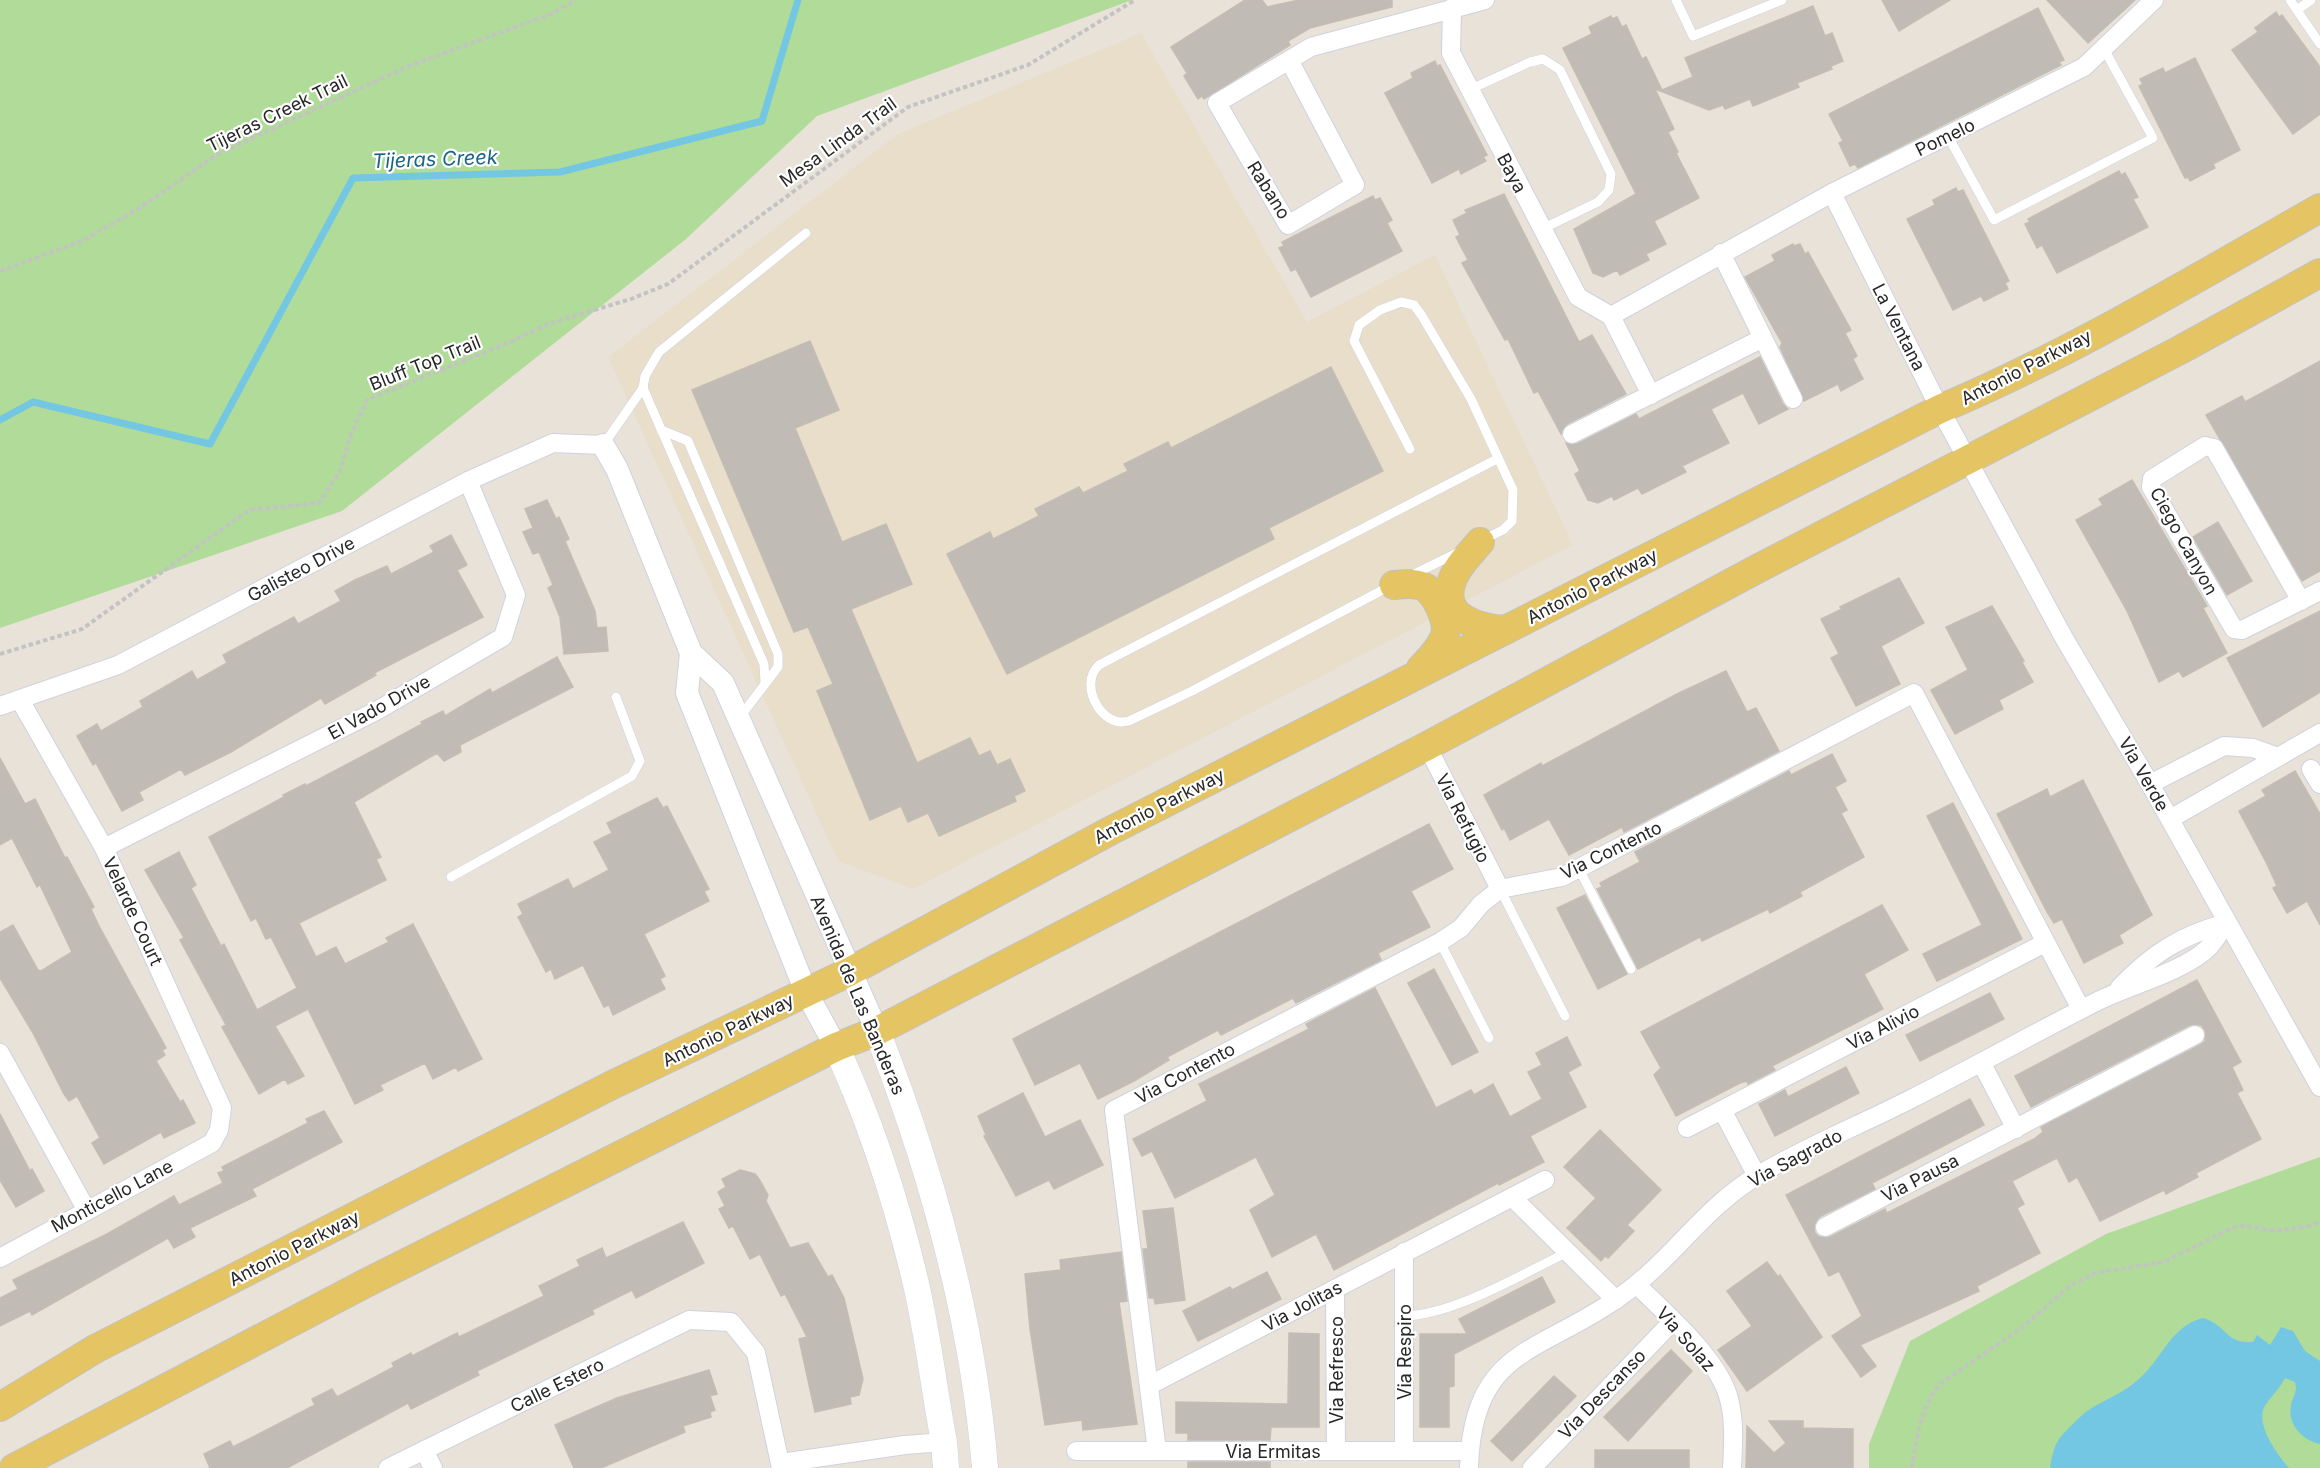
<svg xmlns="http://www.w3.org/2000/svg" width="2320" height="1468" font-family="Inter,sans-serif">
<rect width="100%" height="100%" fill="#e8e2d9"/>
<polygon fill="#e9dec9" points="1141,33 1307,322 1435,255 1573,545 913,889 838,861 608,357 898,134"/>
<g fill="#b1db99">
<polygon points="0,0 1132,0 817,116 686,239 342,511 0,628"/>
<polygon points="2320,1157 2320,1468 1869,1468 1869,1444 1910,1341 2106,1234"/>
</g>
<path fill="#73c7e3" d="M2203 1318C2227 1325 2225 1344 2253 1342L2257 1335 2270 1345 2281 1327 2293 1331 2305 1351 2320 1361V1444C2302 1440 2287 1424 2291 1405 2293 1396 2298 1391 2295 1382L2285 1378C2278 1391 2274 1393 2266 1404 2253 1422 2277 1454 2289 1468H2050C2052 1455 2054 1444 2063 1434 2071 1426 2081 1415 2090 1409 2108 1398 2126 1392 2141 1377 2163 1357 2171 1326 2203 1318Z"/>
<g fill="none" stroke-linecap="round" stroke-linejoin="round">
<polyline stroke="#73c7e3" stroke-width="7" points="0,420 33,402 210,444 353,178 560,172 762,121 798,0"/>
</g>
<g fill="#c1bbb6" stroke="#c3bdb3" stroke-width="1.5">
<polygon points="1245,0 1262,0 1267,7 1299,0 1392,0 1392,7 1310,28 1288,41 1290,45 1204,99 1202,96 1198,99 1184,76 1187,73 1171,47"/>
<polygon points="1882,0 1950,0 1899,31"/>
<polygon points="2047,0 2135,0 2088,43"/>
<polygon points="1813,6 1825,36 1832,33 1843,61 1831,66 1832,69 1797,83 1799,87 1753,106 1750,99 1725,109 1723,105 1709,110 1655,89 1674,129 1668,132 1678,152 1676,153 1699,198 1654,221 1666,244 1646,254 1649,260 1620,275 1617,270 1603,277 1593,273 1574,229 1636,194 1563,48 1592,34 1589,27 1611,16 1612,19 1617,17 1622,27 1626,25 1642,59 1646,57 1662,90 1693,77 1685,58"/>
<polygon points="2038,8 2064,60 2059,62 2061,65 1858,168 1855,164 1850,166 1839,143 1843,141 1829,114"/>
<polygon points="2276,12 2279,17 2282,15 2320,67 2320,114 2293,134 2232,50 2258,32 2255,28"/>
<polygon points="2195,58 2240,150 2213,164 2215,168 2190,181 2188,177 2185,178 2139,86 2143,84 2140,79 2163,68 2165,73"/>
<polygon points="1435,61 1437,66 1440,65 1487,155 1483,157 1486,161 1461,174 1459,169 1432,183 1385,93 1413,78 1411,73"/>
<polygon points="2119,171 2121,175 2125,173 2138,197 2133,199 2148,227 2057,273 2042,245 2037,248 2025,224 2030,222 2028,219"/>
<polygon points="1956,188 1958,192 1963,190 2009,281 2005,283 2008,289 1984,301 1981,296 1953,310 1907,219 1935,205 1933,200"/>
<polygon points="1504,194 1579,342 1592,335 1626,394 1567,424 1561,434 1538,391 1534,393 1508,339 1505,340 1462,263 1468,260 1456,237 1460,235 1453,220 1467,213 1465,210"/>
<polygon points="1373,196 1375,200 1380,198 1392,220 1387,223 1402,251 1311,297 1296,269 1291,271 1279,248 1284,246 1282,242"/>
<polygon points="1793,244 1794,246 1800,244 1805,254 1808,252 1851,330 1845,333 1857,356 1853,359 1863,379 1841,391 1838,384 1804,401 1780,347 1782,343 1745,277 1775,261 1772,255"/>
<polygon points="810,341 839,410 795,428 842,542 886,524 912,584 851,609 917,763 970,738 979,756 990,751 997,765 1010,759 1025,791 1014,796 1016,801 939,836 928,813 908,822 901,806 870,820 817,691 833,684 808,627 794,632 692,390"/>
<polygon points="1760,357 1783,404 1788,409 1759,424 1743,393 1711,409 1729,443 1682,466 1686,472 1642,494 1638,488 1614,500 1612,496 1598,503 1588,500 1575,474 1580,471 1566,443 1577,444 1636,414 1639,419"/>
<polygon points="2320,361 2320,571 2302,581 2206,415 2242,396 2245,402"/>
<polygon points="1331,367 1383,471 1269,528 1274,539 1007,674 947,554 990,532 993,539 1039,516 1035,509 1079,487 1083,493 1128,471 1124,464 1168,442 1171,448"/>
<polygon points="2132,480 2207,606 2203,608 2227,653 2183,677 2179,671 2159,682 2127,611 2076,520 2103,505 2099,499"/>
<polygon points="547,500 556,519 559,517 569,539 565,541 595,611 597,628 606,627 608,651 564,654 560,617 548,588 553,585 539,552 533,554 523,532 533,528 525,509"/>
<polygon points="2218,522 2252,581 2227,595 2193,537"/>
<polygon points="451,535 467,565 457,570 483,617 374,673 376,675 325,704 321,698 231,752 185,775 181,769 139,792 143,800 122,811 96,763 93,765 77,736 97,724 101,731 143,707 140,701 192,671 197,680 227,663 223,655 294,617 298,624 341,601 335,591 355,580 387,566 391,574 434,552 430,546"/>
<polygon points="1899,578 1924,623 1881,646 1900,684 1856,706 1831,658 1839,654 1821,619 1842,609 1840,607"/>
<polygon points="1992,606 2024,661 2022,662 2033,682 1999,700 2003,709 1955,734 1931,690 1968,670 1946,627"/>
<polygon points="2320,611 2320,692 2263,727 2227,658"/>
<polygon points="557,657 573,687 460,745 461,752 444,761 437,753 354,802 381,857 376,859 386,880 299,923 316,957 336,947 345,964 389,942 386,938 413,924 482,1059 458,1071 456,1067 433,1079 425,1063 380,1085 383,1090 355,1104 308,1009 275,1026 304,1076 288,1084 285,1079 259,1094 222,1027 226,1025 180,940 184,938 145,870 179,852 196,885 191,888 221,946 224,944 257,1010 297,988 271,937 266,939 256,918 251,921 209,837 284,797 283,795 305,784 306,786 376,749 422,724 421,722 443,711 445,716 490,689 492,693"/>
<polygon points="1726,671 1747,712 1756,708 1779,751 1624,832 1622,827 1569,855 1549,819 1510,840 1504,828 1502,830 1484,795 1541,763 1542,766 1677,694"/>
<polygon points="1832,754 1846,781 1835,787 1847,810 1841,813 1864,857 1800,892 1802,896 1770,913 1768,909 1702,941 1700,937 1638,969 1597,889 1602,887 1600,883 1640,862 1635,852 1789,771 1791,775"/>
<polygon points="0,758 25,804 35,799 65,858 67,857 94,907 91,909 99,926 166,1048 162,1050 165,1055 156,1061 180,1102 183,1100 195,1123 164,1138 161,1132 104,1164 92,1143 100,1138 77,1096 69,1101 64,1094 33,1033 0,978 0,932 13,925 38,970 41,971 72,952 40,885 37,887 12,838 0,845"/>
<polygon points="2295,771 2320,814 2320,925 2307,901 2287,913 2273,888 2277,886 2267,864 2239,811 2266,796 2262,790"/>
<polygon points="2083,780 2152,915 2119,935 2123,943 2084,963 2062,919 2054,923 2047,912 1997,814 2047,789 2050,797"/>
<polygon points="657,798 663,808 667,806 709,889 704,891 709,901 644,934 665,976 660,979 665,989 613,1015 609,1005 604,1007 583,965 555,979 551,969 546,972 518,917 523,914 518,904 568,879 573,889 609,870 594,842 612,833 607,823"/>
<polygon points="1953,803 2022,939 1937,981 1923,954 1982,925 1927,816"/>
<polygon points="1429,824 1453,869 1411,891 1430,927 1378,953 1381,960 1296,1003 1293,998 1221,1035 1218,1030 1167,1057 1169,1060 1134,1081 1098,1099 1080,1063 1035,1085 1013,1039"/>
<polygon points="1585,895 1627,974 1598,989 1557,908"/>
<polygon points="1882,905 1908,950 1864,974 1883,1009 1772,1066 1775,1070 1748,1084 1747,1081 1740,1083 1676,1116 1654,1075 1661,1068 1641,1032"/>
<polygon points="1434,969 1478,1052 1452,1065 1408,983"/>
<polygon points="2197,980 2241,1062 2232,1067 2243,1090 2237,1093 2261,1139 2196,1173 2198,1177 2166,1194 2164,1190 2100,1221 2077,1177 2069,1182 2057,1158 2012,1181 2024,1204 2017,1208 2040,1253 1977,1286 1979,1291 1860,1345 1876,1366 1861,1377 1832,1336 1862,1316 1839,1271 1829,1276 1786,1195 1970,1099 1984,1125 1872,1183 1875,1189 1819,1217 1814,1226 1815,1233 1819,1237 1830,1237 1885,1209 1887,1213 2034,1139 2043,1132 2041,1127 2200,1045 2205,1041 2205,1030 2201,1025 2190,1025 2031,1107 2015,1076"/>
<polygon points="1375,988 1436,1108 1471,1090 1474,1095 1493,1084 1510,1117 1542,1099 1528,1072 1542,1065 1536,1053 1567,1037 1581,1065 1568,1072 1586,1107 1530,1136 1544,1162 1499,1185 1498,1183 1334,1270 1316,1234 1272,1257 1250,1210 1275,1195 1256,1157 1175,1198 1152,1151 1142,1156 1133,1139 1207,1101 1199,1084 1309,1029 1306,1024"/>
<polygon points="1990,993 2004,1019 1920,1061 1906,1035"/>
<polygon points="1846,1067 1859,1093 1775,1136 1759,1104 1785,1090 1788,1097"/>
<polygon points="1023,1093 1045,1137 1080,1120 1103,1165 1054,1189 1049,1180 1016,1196 984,1136 986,1135 978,1116"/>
<polygon points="324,1111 342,1142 252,1189 256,1196 190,1228 195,1237 174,1248 168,1238 32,1315 30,1311 0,1326 0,1298 18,1289 13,1280 107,1234 174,1196 179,1205 223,1183 218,1173 224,1171 222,1167 308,1123 306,1119"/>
<polygon points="0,1114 30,1171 32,1169 44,1191 16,1207 0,1180"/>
<polygon points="1600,1130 1661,1190 1627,1225 1634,1231 1608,1258 1605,1256 1601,1261 1567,1228 1596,1198 1564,1167"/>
<polygon points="740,1170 755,1174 759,1179 768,1195 766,1201 790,1248 808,1243 828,1277 832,1275 844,1298 863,1379 859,1395 850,1397 851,1404 815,1412 799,1339 807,1337 785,1294 781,1296 760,1254 750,1259 733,1226 729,1228 719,1209 725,1206 718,1192 726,1187 722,1179"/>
<polygon points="1173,1208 1185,1300 1155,1304 1154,1298 1149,1298 1143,1249 1148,1249 1143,1211"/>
<polygon points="683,1222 704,1263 636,1298 632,1290 592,1310 594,1314 477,1371 479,1375 411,1409 408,1403 287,1468 210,1468 204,1454 230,1441 233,1447 315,1405 312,1399 332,1389 337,1397 394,1367 392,1363 411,1353 412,1356 457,1333 459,1337 544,1296 539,1286 580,1266 577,1260 602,1248 606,1258"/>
<polygon points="1121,1252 1127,1301 1119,1302 1137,1424 1083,1430 1082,1420 1045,1425 1030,1329 1025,1274 1061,1270 1060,1260"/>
<polygon points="1767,1262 1778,1277 1780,1275 1822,1337 1747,1391 1718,1350 1752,1326 1727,1291"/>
<polygon points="1267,1272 1281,1299 1198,1341 1183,1311 1230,1287 1232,1290"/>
<polygon points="1542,1277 1555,1302 1454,1354 1454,1386 1449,1387 1449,1427 1420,1427 1420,1334 1467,1334 1459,1319"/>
<polygon points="1289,1333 1319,1334 1319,1427 1271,1427 1270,1440 1188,1440 1188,1433 1176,1433 1176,1402 1288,1404"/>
<polygon points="1671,1350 1692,1371 1628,1441 1604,1417"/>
<polygon points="709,1370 717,1394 710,1396 715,1410 710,1412 711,1417 683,1426 685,1432 601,1468 574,1468 555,1425 617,1398"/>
<polygon points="1554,1376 1576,1396 1512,1461 1491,1441"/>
<polygon points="1769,1421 1803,1421 1803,1428 1853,1429 1853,1468 1746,1468 1747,1426 1774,1453 1786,1443"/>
<rect x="1595" y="1450" width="94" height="18"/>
<rect x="1188" y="1462" width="82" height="6"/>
</g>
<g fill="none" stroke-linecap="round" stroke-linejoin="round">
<defs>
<g id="service">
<polyline points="1676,0 1693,36 1782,0"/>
<polyline points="2290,0 2320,44"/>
<polyline points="2297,10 2311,0"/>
<polyline points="1469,90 1530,62 1543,59 1560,70 1611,174 1609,190 1598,202 1542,229"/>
<polyline points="1948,136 1994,220 2153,138 2104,49"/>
<polyline points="643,388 764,664 765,682"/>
<polyline points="661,430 688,441 778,654 778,667 740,717"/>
<polyline points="604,444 643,388 645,376 659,352 806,233"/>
<polyline points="1410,449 1354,341 1359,325 1380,310 1401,302 1414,305 1422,316 1471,399 1513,490 1512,521 1503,530 1482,540"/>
<polyline points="1410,576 1459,552"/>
<path d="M1392 585 1192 691 1129 721C1101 729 1078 684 1099 665L1497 459"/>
<polyline points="1579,869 1631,969"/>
<polyline points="451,877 632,776 640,761 616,697"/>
<polyline points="1500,889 1565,1016"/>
<polyline points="1440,942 1489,1038"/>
<path d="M1404 1316C1454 1315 1522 1274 1568 1252"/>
</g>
<g id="minor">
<polyline points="1452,8 1451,53 1578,297 1611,316"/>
<polyline points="1289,60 1355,185 1288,225 1217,103 1311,47 1485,0"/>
<polyline points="1832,193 1940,409 2064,638 2150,784 2320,1087"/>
<polyline points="1721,253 1793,399"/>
<polyline points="1611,316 1832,193 2084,67 2154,0"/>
<polyline points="1611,316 1651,395"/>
<polyline points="1572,434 1763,338"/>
<polyline points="2301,601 2214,448 2205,446 2152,479 2151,487 2234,629 2242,630 2320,591"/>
<polyline points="0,706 118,665 468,481 553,443 603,445"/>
<polyline points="1427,746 1500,889"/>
<polyline points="2311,769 2320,784"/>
<polyline points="2150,784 2224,746 2253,748 2278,757"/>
<polyline points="2170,819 2320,733"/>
<polyline points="104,848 378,710 503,637 516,595 468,481"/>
<path d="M2120 987C2153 953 2180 936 2226 923"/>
<polyline points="0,1053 86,1209"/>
<polyline points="1982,1064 2016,1129"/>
<polyline points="1722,1110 1757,1176"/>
<polyline points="1687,1128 2045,943"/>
<polyline points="1512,1197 1616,1300"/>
<polyline points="1825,1227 2195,1035"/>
<polyline points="0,1258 212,1143 219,1130 222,1108 104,848 20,700"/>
<path d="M1637 1285C1666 1314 1719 1359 1729 1399 1735 1422 1733 1445 1732 1468"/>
<polyline points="1335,1289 1336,1451"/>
<polyline points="1150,1385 1545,1180"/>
<polyline points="424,1450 433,1468"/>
<polyline points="1076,1451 1469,1451"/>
<polyline points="1157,1451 1114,1110 1440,942 1461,928 1481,904 1500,889 1562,877 1914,693 2081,1009"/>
<polyline points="1404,1451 1404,1252"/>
<polyline points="781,1463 905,1445 944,1442"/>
<polyline points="388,1468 689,1320 731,1322 756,1353 781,1468"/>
<path d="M1469 1468C1472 1347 1540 1354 1621 1296 1670 1262 1704 1208 1755 1177 1805 1147 1860 1125 1911 1099 1972 1068 2031 1035 2092 1004 2126 986 2178 974 2206 950 2214 943 2220 932 2226 923"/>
<polyline points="1532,1468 1673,1321"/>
</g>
<g id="tertiary">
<polyline points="603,445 617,469 691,653 723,683 877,1031"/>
<polyline points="691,653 687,693 806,992 836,1047"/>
</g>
<g id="secondary">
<path d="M877 1031C931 1169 973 1319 985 1468"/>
<path d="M836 1047C871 1122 897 1203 916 1284 928 1336 934 1389 944 1442L946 1468"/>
</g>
<g id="primary">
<path d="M1480 542C1470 554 1455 568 1451 584 1441 619 1480 628 1505 630"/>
<path d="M1394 585C1404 584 1417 582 1426 588 1438 598 1450 624 1444 638 1439 650 1430 659 1421 668"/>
<path d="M0 1407 95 1349 612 1085 849 972 1110 831 1940 409C2069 355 2198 277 2320 208"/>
<polyline points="14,1468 366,1283 836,1047 877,1031 1427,746 1757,569 2180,350 2320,273"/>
</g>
</defs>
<use href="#service" stroke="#cfd2df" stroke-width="10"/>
<use href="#minor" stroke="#cfd2df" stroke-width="20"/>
<use href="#tertiary" stroke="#cfd2df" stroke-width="24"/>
<use href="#secondary" stroke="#cfd2df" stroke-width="27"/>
<use href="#primary" stroke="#c3c3c3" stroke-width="30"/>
<g stroke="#c3c3c3" stroke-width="4" stroke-dasharray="4.5 3" stroke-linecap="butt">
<polyline points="0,271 82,241 141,207 218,154 409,66 551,14 576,0"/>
<polyline points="0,654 82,629 249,510 319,503 340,471 350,437 367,400 510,342 548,324 631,299 668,284 908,107 1028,65 1135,0"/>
<path d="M1912 1468C1917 1437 1920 1407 1941 1383L2020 1329 2071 1285 2095 1273 2164 1262 2234 1227 2247 1226 2274 1231 2311 1226 2320 1221"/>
</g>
<use href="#service" stroke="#fff" stroke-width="9"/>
<use href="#minor" stroke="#fff" stroke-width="18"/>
<use href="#tertiary" stroke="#fff" stroke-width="22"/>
<use href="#secondary" stroke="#fff" stroke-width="26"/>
<use href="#primary" stroke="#e4c463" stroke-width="28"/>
</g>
<g text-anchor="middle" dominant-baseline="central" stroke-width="4.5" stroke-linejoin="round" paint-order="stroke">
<g font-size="18" fill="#272727" stroke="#fff">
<text transform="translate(277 113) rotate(-26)">Tijeras Creek Trail</text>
<text transform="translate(1945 137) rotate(-26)">Pomelo</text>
<text transform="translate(838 142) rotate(-36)">Mesa Linda Trail</text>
<text transform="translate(1512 173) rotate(62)">Baya</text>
<text transform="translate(1269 190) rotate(58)">Rabano</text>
<text transform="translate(1899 327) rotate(63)">La Ventana</text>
<text transform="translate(425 363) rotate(-22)">Bluff Top Trail</text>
<text transform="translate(2026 367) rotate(-27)">Antonio Parkway</text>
<text transform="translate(2184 541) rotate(61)">Ciego Canyon</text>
<text transform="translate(301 569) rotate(-28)">Galisteo Drive</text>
<text transform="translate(1592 586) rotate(-27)">Antonio Parkway</text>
<text transform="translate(379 707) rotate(-29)">El Vado Drive</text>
<text transform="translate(2144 774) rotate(60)">Via Verde</text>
<text transform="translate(1159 806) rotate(-27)">Antonio Parkway</text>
<text transform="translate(1463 818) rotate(63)">Via Refugio</text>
<text transform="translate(1611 850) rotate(-26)">Via Contento</text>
<text transform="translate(133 911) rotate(65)">Velarde Court</text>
<text transform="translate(858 995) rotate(67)">Avenida de Las Banderas</text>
<text transform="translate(1883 1027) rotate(-27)">Via Alivio</text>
<text transform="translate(728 1030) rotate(-26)">Antonio Parkway</text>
<text transform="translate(1185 1073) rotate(-28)">Via Contento</text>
<text transform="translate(1795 1158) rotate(-28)">Via Sagrado</text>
<text transform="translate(1920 1178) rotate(-27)">Via Pausa</text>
<text transform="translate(112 1196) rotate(-28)">Monticello Lane</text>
<text transform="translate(294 1248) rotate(-27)">Antonio Parkway</text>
<text transform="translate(1302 1306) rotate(-28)">Via Jolitas</text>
<text transform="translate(1686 1339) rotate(49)">Via Solaz</text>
<text transform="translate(1404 1352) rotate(-90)">Via Respiro</text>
<text transform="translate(1336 1370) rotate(-90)">Via Refresco</text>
<text transform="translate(557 1385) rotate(-26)">Calle Estero</text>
<text transform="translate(1602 1394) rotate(-46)">Via Descanso</text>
<text x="1273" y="1451">Via Ermitas</text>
</g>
<g font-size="20" font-style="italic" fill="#18648a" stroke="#fff">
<text transform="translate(435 159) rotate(-2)">Tijeras Creek</text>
</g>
</g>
</svg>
